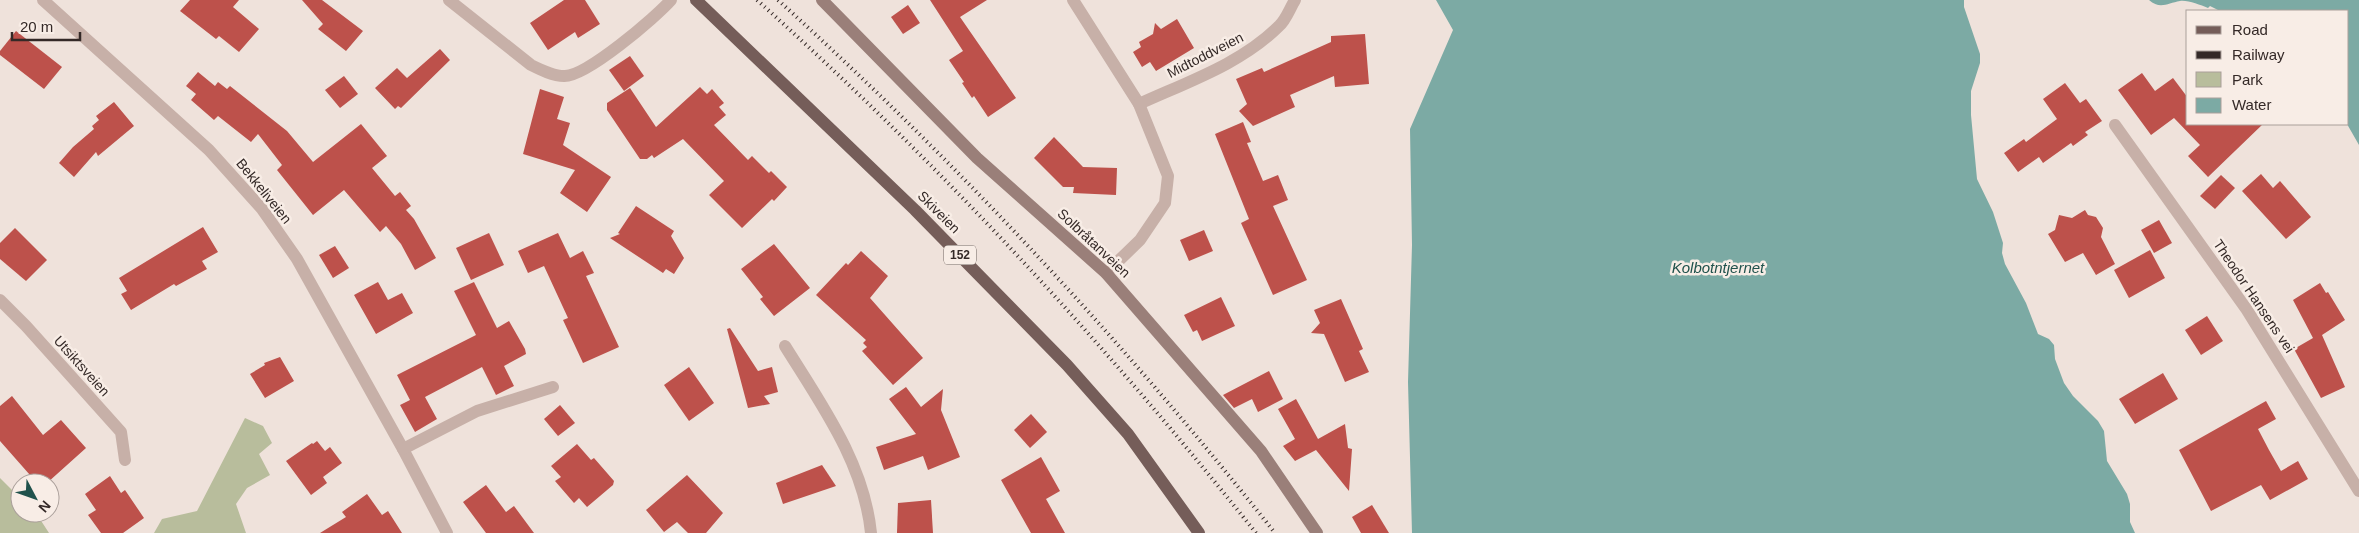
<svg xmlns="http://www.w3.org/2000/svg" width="2359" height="533" font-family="Helvetica,sans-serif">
<rect width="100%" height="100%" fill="#efe2db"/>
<g fill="#b8bd9c">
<polygon points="245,418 263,426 272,443 259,454 270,475 247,488 236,504 246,533 154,533 162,519 197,511"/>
<polygon points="0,478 20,498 20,513 36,513 49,533 0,533"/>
</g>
<g fill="#7caaa4">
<polygon points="1436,0 1964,0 1964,7 1980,54 1980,63 1971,91 1971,115 1977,179 1993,212 2003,243 2002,253 2005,264 2026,303 2038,334 2049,339 2054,345 2055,359 2064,383 2073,396 2098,421 2104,431 2107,461 2127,494 2130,504 2130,522 2135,533 1412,533 1408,382 1412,245 1410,129 1453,30"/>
<path d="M2149 0H2359V145L2347 124 2348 11H2220L2210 6 2208 8C2200 5 2188 0 2180 1 2168 3 2160 10 2149 0Z"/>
</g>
<g fill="#bd514b">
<polygon points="190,0 239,0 233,7 259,29 239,52 219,36 216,39 180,11"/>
<polygon points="302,0 322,0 363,31 346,51 318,29 323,24"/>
<polygon points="564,0 585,0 600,24 578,38 575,32 548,50 530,23"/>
<polygon points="930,0 987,0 960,17 1016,98 988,117 974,96 972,98 962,83 964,82 949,60 963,51"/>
<polygon points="908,5 920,23 903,34 891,17"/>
<polygon points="1177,19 1194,48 1156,71 1150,62 1142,67 1133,52 1141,47 1139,42 1153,34 1155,23 1161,29"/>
<polygon points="16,31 62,67 44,89 0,55 0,51"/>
<polygon points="1365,34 1369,84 1335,87 1334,76 1290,95 1295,107 1253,126 1239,111 1247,104 1236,79 1262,68 1264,72 1331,42 1331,36"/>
<polygon points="440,49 450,60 401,108 398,106 395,109 375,88 397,68 407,78"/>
<polygon points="630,56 644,76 624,91 609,70"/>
<polygon points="198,72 215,86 218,82 227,89 230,86 287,131 313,162 361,124 387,156 372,168 395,196 400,192 411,206 406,210 414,219 436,258 415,270 401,244 386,226 380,232 344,190 313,215 277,170 282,165 258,134 251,142 218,116 214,120 191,100 196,94 186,86"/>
<polygon points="2142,73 2155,91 2173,78 2188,98 2188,124 2263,124 2208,177 2188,156 2200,145 2174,118 2151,135 2118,90"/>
<polygon points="344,76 358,94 340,108 325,90"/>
<polygon points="2065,83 2080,103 2086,99 2102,121 2085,132 2088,135 2073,146 2071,143 2043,163 2039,157 2018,172 2004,153 2024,139 2026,142 2057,119 2043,99"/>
<polygon points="700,87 707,94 712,89 724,103 719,107 726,115 714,125 748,160 752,156 769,173 771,171 787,187 774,201 772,199 742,228 709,195 724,181 683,139 654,158 652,155 647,159 640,159 607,110 607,103 630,88 656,127"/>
<polygon points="540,89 564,97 557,119 570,123 563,145 611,177 587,212 560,193 575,170 523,154"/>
<polygon points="114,102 134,126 98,156 96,152 74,177 59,163 73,147 94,129 92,126 99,120 96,116"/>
<polygon points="1243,122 1251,142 1247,143 1263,181 1278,175 1288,200 1273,206 1307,280 1273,295 1241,223 1249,219 1215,134"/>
<polygon points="1054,137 1083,167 1117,168 1116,195 1073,193 1074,187 1063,187 1034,158"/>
<polygon points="2261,174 2273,188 2280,181 2311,217 2286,239 2242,191"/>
<polygon points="2221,175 2235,188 2215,209 2200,196"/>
<polygon points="636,206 674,231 671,236 684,258 674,274 666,269 663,273 610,238 620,234 618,233"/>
<polygon points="2085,210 2088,215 2096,217 2103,228 2101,237 2115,264 2096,275 2083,253 2065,262 2048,234 2055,230 2059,215 2072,218"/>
<polygon points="2159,220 2172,243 2154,253 2141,230"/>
<polygon points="203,227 218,252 202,261 207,269 176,286 174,284 131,310 121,294 127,291 119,278"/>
<polygon points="15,228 47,260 26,281 0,259 0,243"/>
<polygon points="1204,230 1213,251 1189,261 1180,240"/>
<polygon points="489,233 504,265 471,280 456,248"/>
<polygon points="558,233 570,258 583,251 594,273 586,276 619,347 583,363 563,320 568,318 544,266 528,273 518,251"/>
<polygon points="774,244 810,288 774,316 760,299 763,297 741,269"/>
<polygon points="335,246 349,268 333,278 319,255"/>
<polygon points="2150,250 2165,278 2129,298 2114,270"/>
<polygon points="861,251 888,276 870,298 923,358 893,385 862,351 867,347 863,343 866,340 816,295 846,263 848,265"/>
<polygon points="378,282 388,300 402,293 413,313 376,334 354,295"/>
<polygon points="474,282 497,328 509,321 525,349 526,354 504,366 514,386 496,395 482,367 425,397 437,419 415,432 400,405 410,400 397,375 476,335 454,291"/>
<polygon points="2320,283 2326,293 2328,292 2345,320 2322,335 2345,387 2321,398 2294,349 2313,338 2293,300"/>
<polygon points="1221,297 1235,326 1202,341 1197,330 1193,332 1184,315"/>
<polygon points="1341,299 1363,349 1359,351 1369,372 1345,382 1324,334 1311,333 1320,323 1314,310"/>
<polygon points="2207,316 2223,341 2201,355 2185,330"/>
<polygon points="730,328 758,371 772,367 778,392 764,396 770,404 748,408 727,329"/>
<polygon points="280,357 294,381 265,398 250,374 265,365 264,363"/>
<polygon points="689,367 714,403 689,421 664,385"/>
<polygon points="1269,371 1283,399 1258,412 1252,399 1234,408 1223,395"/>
<polygon points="2163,373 2178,399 2135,424 2119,399"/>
<polygon points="906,387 921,407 943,389 941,410 960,457 928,470 923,456 884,470 876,447 916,434 889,399"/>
<polygon points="12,396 43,435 61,420 86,448 47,483 37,483 0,441 0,406"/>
<polygon points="1296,399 1318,439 1345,424 1348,448 1352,449 1349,491 1316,450 1295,461 1283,446 1295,439 1278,409"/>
<polygon points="2266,401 2276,419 2258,429 2269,450 2281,471 2298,461 2308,479 2270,500 2261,485 2211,511 2179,450"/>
<polygon points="560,405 575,423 558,436 544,419"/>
<polygon points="1031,414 1047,432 1030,448 1014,430"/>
<polygon points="317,441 325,451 330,447 342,463 323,477 327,483 311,495 286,461 312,443 313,444"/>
<polygon points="577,444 591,460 594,458 614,481 613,485 587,507 579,498 574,503 555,481 561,477 551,466"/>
<polygon points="1041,457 1060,491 1046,499 1065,533 1031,533 1001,480"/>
<polygon points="822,465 836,486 783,504 776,483"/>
<polygon points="687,475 723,513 706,533 688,533 677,522 664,532 646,510"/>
<polygon points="110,476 121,493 125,490 144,518 123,533 101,533 88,515 96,510 85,494"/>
<polygon points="486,485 506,512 514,506 534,533 486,533 463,502"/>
<polygon points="367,494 382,515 388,511 402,533 320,533 346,517 342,512"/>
<polygon points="931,500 933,533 897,533 898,503"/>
<polygon points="1372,505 1389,533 1361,533 1352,517"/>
</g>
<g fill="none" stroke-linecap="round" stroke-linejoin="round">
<g stroke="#c7b0a8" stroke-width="12">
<polyline points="43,0 209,150 262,209 297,259 403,449 447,533"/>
<path d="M449 0 531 65C541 70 553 76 564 76 586 77 656 17 671 0"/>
<polyline points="1073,0 1139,104 1168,176 1165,203 1140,240 1106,273"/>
<path d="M1139 104C1187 82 1241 64 1279 26 1286 20 1290 8 1295 0"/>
<polyline points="2115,125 2247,310 2359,491"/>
<polyline points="0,300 26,326 121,432 125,460"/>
<path d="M785 346C821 404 864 463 871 533"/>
<polyline points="403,449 477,411 553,387"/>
</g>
<polyline stroke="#9a7f79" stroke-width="12" points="822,0 977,158 1106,273 1261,451 1317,533"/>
<polyline stroke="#755d59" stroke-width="12" points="696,0 915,210 1067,365 1128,434 1199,533"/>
<g stroke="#342927" stroke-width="4" stroke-dasharray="1 4" stroke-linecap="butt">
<path d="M757 0C939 163 1104 342 1256 533"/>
<path d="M778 0C959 164 1124 342 1275 533"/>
</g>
</g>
<g text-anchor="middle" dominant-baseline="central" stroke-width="5" stroke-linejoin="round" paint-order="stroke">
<rect fill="#f8ede6" stroke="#6f6460" stroke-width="1" x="944" y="245.5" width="32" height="19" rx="4"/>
<g font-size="12" font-weight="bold" fill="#342927">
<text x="960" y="255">152</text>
</g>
<g font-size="14" fill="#342927" stroke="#f8ede6">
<text transform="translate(1205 55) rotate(-27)">Midtoddveien</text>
<text transform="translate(264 191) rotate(51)">Bekkeliveien</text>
<text transform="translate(939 212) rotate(45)">Skiveien</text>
<text transform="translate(1094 243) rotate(43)">Solbråtanveien</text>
<text transform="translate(2254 296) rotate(56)">Theodor Hansens vei</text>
<text transform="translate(82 366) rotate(48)">Utsiktsveien</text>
</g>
<g font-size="15" font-style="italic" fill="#20524c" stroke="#f8ede6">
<text x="1718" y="267">Kolbotntjernet</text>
</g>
</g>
<rect x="2186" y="10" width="162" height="115" fill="#f8ede6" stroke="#aa9f9a"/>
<rect x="2196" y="26" width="25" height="8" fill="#755d59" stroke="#aa9f9a"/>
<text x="2232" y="35" font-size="15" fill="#342927">Road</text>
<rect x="2196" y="51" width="25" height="8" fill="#342927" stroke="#aa9f9a"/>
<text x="2232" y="60" font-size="15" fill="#342927">Railway</text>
<rect x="2196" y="72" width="25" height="15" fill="#b8bd9c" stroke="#aa9f9a"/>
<text x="2232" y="85" font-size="15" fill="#342927">Park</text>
<rect x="2196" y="98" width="25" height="15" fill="#7caaa4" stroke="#aa9f9a"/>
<text x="2232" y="110" font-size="15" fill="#342927">Water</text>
<g transform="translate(35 498) rotate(131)"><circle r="24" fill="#f8ede6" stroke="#aa9f9a"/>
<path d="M0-4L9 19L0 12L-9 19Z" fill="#20524c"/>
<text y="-8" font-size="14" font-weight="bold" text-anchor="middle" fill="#342927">N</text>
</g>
<path d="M12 32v8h68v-8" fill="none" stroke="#342927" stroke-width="2.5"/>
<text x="20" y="32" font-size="15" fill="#342927" stroke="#f8ede6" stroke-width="4" paint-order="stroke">20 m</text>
</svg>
